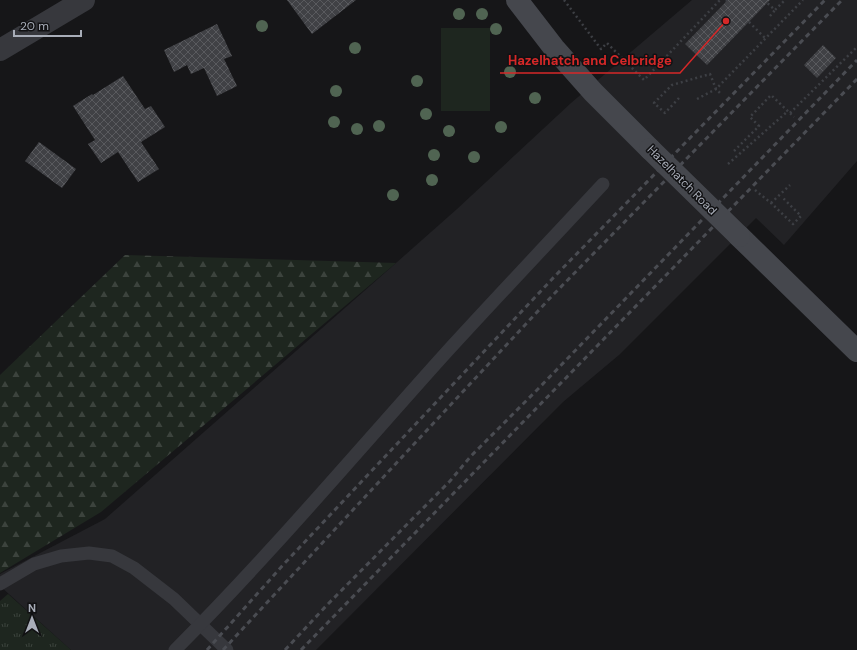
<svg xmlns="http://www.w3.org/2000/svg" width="857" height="650" font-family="'DM Sans',sans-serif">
<defs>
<pattern id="grass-tufts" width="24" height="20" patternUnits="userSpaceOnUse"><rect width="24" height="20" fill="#1e261f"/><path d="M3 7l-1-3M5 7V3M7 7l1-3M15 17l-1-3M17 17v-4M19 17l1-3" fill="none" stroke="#3c433d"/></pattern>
<pattern id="forest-firs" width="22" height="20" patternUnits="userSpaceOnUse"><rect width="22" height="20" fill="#1e261f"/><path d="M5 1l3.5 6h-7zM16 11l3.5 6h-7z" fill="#3c433d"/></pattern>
<pattern id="building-cross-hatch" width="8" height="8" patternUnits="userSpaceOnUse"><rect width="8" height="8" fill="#404145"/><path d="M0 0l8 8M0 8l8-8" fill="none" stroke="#595a5e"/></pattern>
</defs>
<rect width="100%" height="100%" fill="#161618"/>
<polygon fill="#222225" points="692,0 857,0 857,161 784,245 756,218 619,355 563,402 316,650 71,650 0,586 0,574 105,519 396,263 457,209 571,103"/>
<polygon fill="url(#grass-tufts)" points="8,594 71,650 0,650 0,601"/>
<polygon fill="url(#forest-firs)" points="125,255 396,263 101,512 0,573 0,375"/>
<rect fill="#1e261f" x="441" y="28" width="49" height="83"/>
<g fill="url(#building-cross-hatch)">
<polygon points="287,0 356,0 312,34"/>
<polygon points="728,0 770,0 707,65 685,44"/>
<polygon points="217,24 232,56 224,59 237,86 217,96 204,68 191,74 187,65 174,72 164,50"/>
<polygon points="823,45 836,58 817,78 804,65"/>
<polygon points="123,76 145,109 151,106 165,127 141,142 159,169 138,182 118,152 101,163 88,144 95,140 73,106 92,94 93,95"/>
<polygon points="39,142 76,169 62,188 25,161"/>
</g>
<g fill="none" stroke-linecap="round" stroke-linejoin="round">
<g stroke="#3d3f44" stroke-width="2.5" stroke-dasharray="2 3" stroke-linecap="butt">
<polyline points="564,0 601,49 607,43 644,80 720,0"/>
<polyline points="726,0 727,1"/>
<polyline points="764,0 775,10 785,0"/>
<polyline points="770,16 775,10"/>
<polyline points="749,22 765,38"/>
<polyline points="679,98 665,113 654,103 672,85 710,74 716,89 803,0"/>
<polyline points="697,99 716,89 722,95"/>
<polyline points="790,113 857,47"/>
<polyline points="734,151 759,126 750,117 771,95 794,117"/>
<polyline points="728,164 788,111"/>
<polyline points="755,190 766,199 771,203 793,224 801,216 783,198"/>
<polyline points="771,203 790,185"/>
</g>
<g stroke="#37383d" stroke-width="13">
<polyline points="0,584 34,564 61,556 89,553 112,556 134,568 174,599 227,650"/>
<path d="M175 650C269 556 354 455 443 356 496 298 550 241 603 184"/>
</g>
<polyline stroke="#37383d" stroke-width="22" points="0,50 84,0"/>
<g stroke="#45474d" stroke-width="22">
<polyline points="517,0 554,48 593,92 650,149"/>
<polyline points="739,236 857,351"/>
</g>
<g stroke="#4a4c52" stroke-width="3" stroke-dasharray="5 4" stroke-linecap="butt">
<polyline points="207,650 283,565 555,276 825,0"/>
<polyline points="223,650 415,443 552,296 842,0"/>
<polyline points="285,650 327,605 450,481 471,456 536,391 857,60"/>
<polyline points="301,650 857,79"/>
</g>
<polyline stroke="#45474d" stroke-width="22" points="650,149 739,236"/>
</g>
<g fill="#506452">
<circle cx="459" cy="14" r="6"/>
<circle cx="482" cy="14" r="6"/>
<circle cx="262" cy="26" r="6"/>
<circle cx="496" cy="29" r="6"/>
<circle cx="355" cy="48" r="6"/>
<circle cx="510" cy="72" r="6"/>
<circle cx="417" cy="81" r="6"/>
<circle cx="336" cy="91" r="6"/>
<circle cx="535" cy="98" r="6"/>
<circle cx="426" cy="114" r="6"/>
<circle cx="334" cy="122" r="6"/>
<circle cx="379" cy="126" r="6"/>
<circle cx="501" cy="127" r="6"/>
<circle cx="357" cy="129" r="6"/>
<circle cx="449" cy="131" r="6"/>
<circle cx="434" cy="155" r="6"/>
<circle cx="474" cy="157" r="6"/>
<circle cx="432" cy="180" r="6"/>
<circle cx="393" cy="195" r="6"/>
</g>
<g text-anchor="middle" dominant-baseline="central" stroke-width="3" stroke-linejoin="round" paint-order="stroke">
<g font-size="12" fill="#a8adb8" stroke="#111113">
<text transform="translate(682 180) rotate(45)">Hazelhatch Road</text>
</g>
</g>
<path fill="none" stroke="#d62828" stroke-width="1.5" d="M726 21L680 73H500"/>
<circle fill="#d62828" stroke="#111113" stroke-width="1.5" cx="726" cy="21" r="4"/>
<g font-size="13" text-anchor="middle" font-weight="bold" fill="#d62828" stroke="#111113" stroke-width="3" stroke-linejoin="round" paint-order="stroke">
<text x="590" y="65">Hazelhatch and Celbridge</text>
</g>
<g transform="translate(32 618)" stroke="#111113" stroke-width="3" paint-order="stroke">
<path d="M0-3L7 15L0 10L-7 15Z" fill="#a8adb8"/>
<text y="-6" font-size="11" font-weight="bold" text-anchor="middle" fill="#a8adb8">N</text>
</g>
<path d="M14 30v6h67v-6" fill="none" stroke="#a8adb8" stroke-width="2"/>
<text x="20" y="30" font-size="12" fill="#a8adb8" stroke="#111113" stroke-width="3" paint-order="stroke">20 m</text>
</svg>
